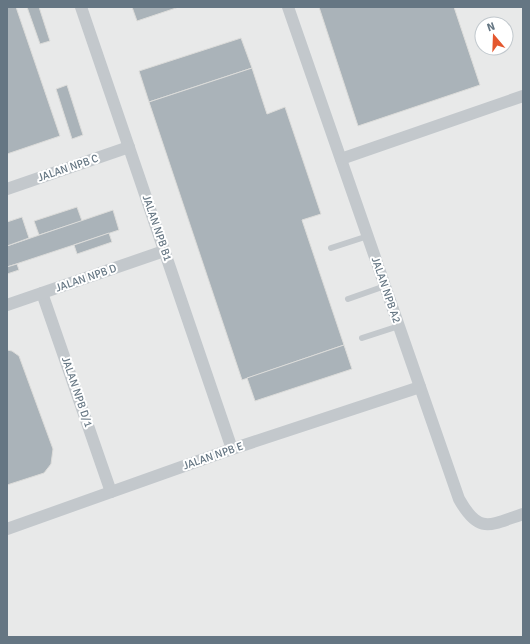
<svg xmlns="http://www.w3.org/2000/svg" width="530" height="644" font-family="Signika,sans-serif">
<rect width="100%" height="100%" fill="#fafaf8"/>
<path fill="#e8e9e9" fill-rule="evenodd" d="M7 7H523V637H7ZM482 24H506V48H482Z"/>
<g fill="#aab3b9" stroke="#dcdcda">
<polygon points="7,7 16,7 60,136 7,154"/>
<polygon points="27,7 39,7 50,41 40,44"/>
<polygon points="132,7 179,7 137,21"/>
<polygon points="319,7 454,7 480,85 358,126"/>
<polygon points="241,38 252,68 149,102 139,71"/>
<polygon points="252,68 267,114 285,107 321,214 302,220 344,345 242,380 149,102"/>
<polygon points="67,85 83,135 72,139 56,89"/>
<polygon points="77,207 82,221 39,235 34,221"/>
<polygon points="113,210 119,230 7,267 7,246"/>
<polygon points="22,217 29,238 7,246 7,222"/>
<polygon points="109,233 112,242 77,254 74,245"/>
<polygon points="17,264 19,270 7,274 7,267"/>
<polygon points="344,345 352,369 255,401 247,378"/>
<polygon points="7,350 12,351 19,356 53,449 51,464 44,473 7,485"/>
</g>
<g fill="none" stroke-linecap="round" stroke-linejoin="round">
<g stroke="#c3c8cc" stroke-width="6">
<polyline points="331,248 368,236"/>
<polyline points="348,299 385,286"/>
<polyline points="362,338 399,326"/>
</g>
<g stroke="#c3c8cc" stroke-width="12">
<polyline points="81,7 232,449"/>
<path d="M288 7 459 499C479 535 490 525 523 514"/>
<polyline points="341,159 523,96"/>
<polyline points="7,189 129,147"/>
<polyline points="42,293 111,492"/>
<polyline points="7,305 164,251"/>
<polyline points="7,529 232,449 420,387"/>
</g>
</g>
<g text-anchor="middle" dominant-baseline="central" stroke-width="4" stroke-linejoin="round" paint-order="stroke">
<g font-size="11" fill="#657683" stroke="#fff">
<text transform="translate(68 168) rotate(-19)">JALAN NPB C</text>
<text transform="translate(157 228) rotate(71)">JALAN NPB B1</text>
<text transform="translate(86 278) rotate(-19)">JALAN NPB D</text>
<text transform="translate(386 290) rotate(71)">JALAN NPB A2</text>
<text transform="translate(77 392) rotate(71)">JALAN NPB D/1</text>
<text transform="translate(213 456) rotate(-19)">JALAN NPB E</text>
</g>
</g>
<rect width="530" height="644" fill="none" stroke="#657683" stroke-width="16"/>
<g transform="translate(494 36) rotate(341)"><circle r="19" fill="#ffffff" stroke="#c1c8cd"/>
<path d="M0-3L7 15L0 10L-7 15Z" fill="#e4572e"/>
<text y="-6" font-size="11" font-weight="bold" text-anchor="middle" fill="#657683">N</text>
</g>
</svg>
